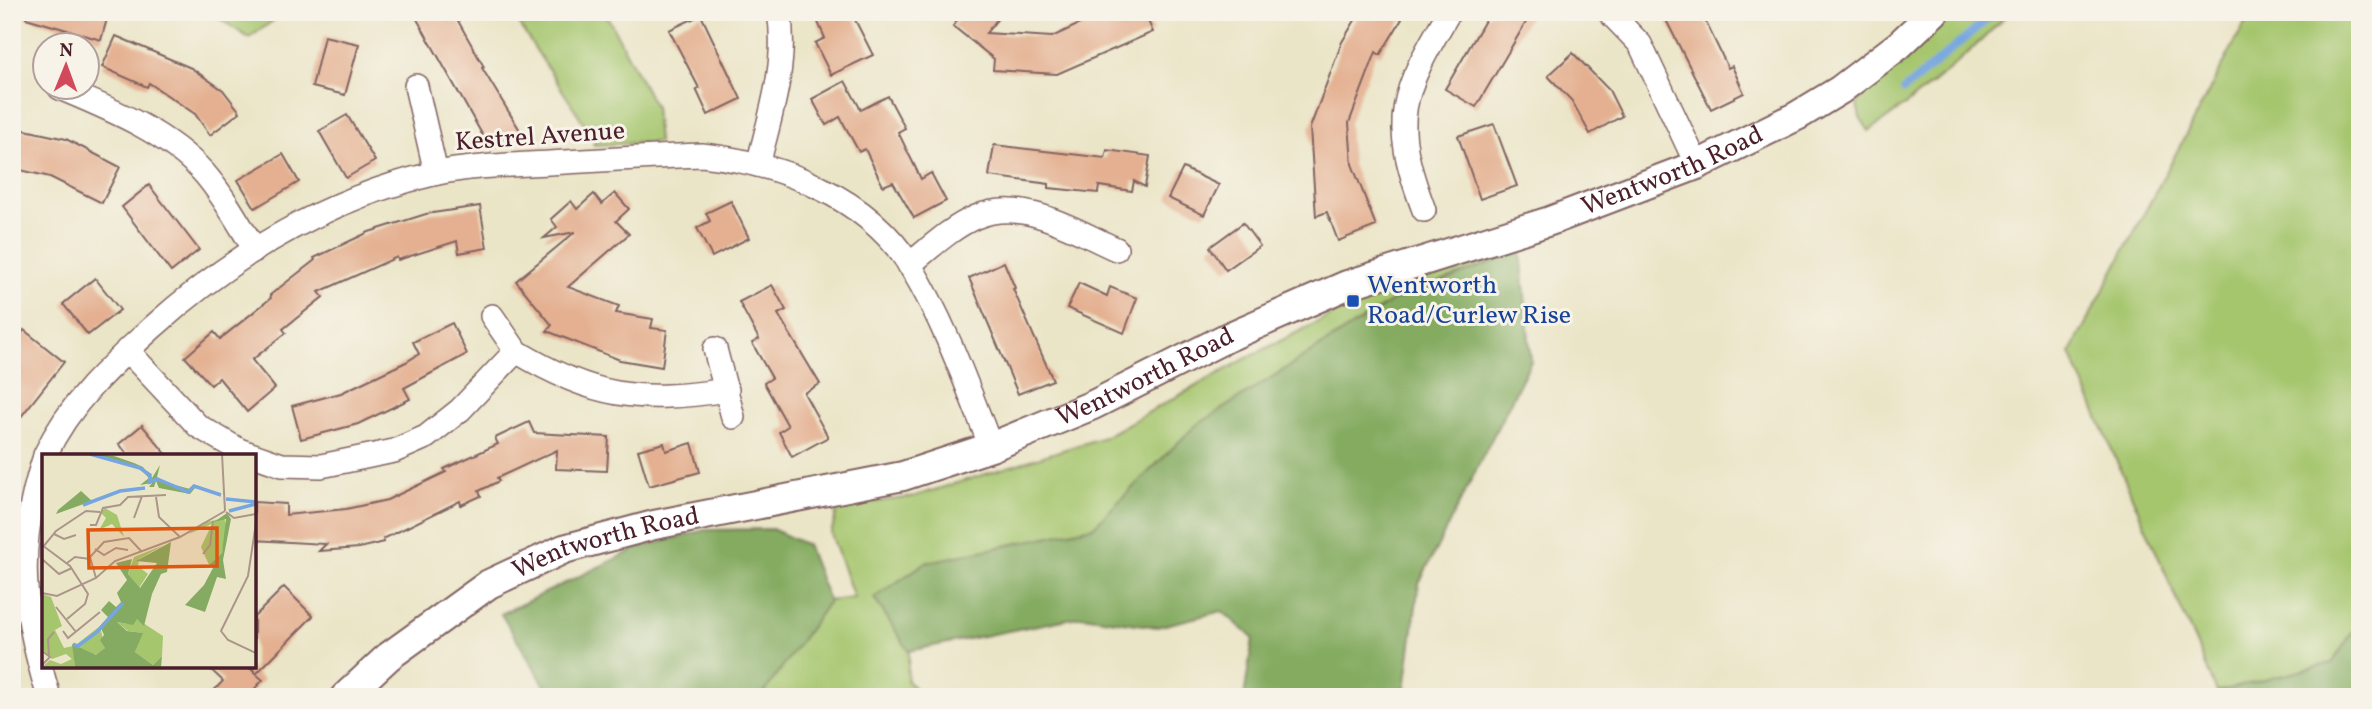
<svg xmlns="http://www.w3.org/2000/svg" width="2372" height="709" font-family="Vollkorn,serif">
<rect width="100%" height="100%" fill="#f7f3e8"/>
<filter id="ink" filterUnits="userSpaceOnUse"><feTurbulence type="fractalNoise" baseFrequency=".0143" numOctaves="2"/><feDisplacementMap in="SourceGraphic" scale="14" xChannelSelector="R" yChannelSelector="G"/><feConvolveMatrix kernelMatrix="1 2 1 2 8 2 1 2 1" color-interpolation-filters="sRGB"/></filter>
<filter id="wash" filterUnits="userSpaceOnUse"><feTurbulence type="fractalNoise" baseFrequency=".00686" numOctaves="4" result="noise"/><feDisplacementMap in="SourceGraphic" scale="28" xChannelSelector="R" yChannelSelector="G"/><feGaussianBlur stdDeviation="1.57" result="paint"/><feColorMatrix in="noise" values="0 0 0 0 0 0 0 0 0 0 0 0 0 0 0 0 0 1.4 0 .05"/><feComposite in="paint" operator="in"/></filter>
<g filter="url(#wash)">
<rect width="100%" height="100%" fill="#ebe5c8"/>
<g fill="#a6c66e" stroke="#78724c" stroke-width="2">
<polygon points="210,12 285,12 249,38"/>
<polygon points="511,12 605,12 655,107 658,142 594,145 593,137"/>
<path d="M1955 12H2009C1968 57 1919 96 1869 131L1860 117 1857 104 1863 95 1903 62Z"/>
<polygon points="2251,12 2360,12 2360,621 2332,663 2217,692 2070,353"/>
<polygon points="1521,251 1392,301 1194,427 1093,527 925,563 875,597 909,651 907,681 925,697 761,697 829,601 854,598 831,534 838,507 912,497 1104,437 1247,358 1377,292"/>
</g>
<g fill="#84ab61" stroke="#676546" stroke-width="2">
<polygon points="1521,251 1531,361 1419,583 1404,697 1244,697 1253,638 1222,611 1157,627 1083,616 909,651 874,598 925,563 1093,527 1194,427 1392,301"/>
<polygon points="772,529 807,545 829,601 761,697 552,697 501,614 638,548 705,530"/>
<polygon points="2360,621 2360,697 2224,697 2217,692 2332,663"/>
</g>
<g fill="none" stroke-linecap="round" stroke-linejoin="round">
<polyline stroke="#76a6e0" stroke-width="8" points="1904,90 1996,12"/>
</g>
<g id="blocks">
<g fill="#e4b091">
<polygon points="27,12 109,12 101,40 26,18"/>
<polygon points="413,12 453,12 484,67 482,68 521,132 491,150"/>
<polygon points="832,12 851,12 873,55 831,75 815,43 825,38 817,20"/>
<polygon points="964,12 1003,12 986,33 1052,37 1105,12 1144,12 1153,32 1057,74 993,70 994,59 953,26"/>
<polygon points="1360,12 1390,12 1402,19 1380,55 1376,52 1349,123 1352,164 1376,226 1338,241 1327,212 1316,216 1310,128 1342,42"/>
<polygon points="1490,12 1532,12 1476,107 1445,89"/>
<polygon points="1662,12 1701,12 1728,68 1732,66 1744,93 1711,109"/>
<polygon points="701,15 741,99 708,115 696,89 699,88 669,30"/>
<polygon points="116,36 191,68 223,90 240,112 210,135 195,114 149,83 147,87 102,67"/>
<polygon points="324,36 359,44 345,95 312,87"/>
<polygon points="1573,53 1609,90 1622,116 1590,134 1572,101 1548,76"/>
<polygon points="845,81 861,110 888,96 905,128 898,132 921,179 931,173 946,201 914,218 893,182 883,186 865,149 859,152 840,117 826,125 812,99"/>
<polygon points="347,115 375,161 346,178 319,131"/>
<polygon points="1494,124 1517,186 1480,199 1458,136"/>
<polygon points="16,128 66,139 120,167 102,203 50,177 12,168 12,145"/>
<polygon points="994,145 1105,158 1107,150 1150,156 1145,187 1134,181 1132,191 1099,186 1098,193 1049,188 1049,184 989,176"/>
<polygon points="283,154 299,182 255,208 238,180"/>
<polygon points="1183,168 1219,185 1204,215 1168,198"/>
<polygon points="149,185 199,250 171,272 122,207"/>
<polygon points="615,193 629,209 616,221 629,234 568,287 619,306 616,313 653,319 651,328 667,330 662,367 620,360 547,331 552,325 516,281 575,232 544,238 557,227 551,219 571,201 577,209 594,194 602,204"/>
<polygon points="731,201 749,238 712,257 697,228 710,221 706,213"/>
<polygon points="480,206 487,248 459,253 457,241 398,260 397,257 319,292 323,297 283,329 286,333 252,360 275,388 247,412 219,378 211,385 185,357 214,332 220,339 271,298 270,295 315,260 314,258 369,232 426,214"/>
<polygon points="1243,223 1260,246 1226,270 1210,247"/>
<polygon points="1004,262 1015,288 1013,289 1053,380 1018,394 969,278"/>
<polygon points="95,278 120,310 88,335 63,304"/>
<polygon points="1079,283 1107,296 1110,287 1137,298 1124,333 1067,308"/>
<polygon points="772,285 786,310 778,314 820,384 804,393 828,437 792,457 779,432 788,426 764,383 772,378 752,343 759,339 739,302"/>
<polygon points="452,323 467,354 404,388 410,399 358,424 301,439 292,406 341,393 406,362 419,354 413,342"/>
<polygon points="24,330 64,362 12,428 12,344"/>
<polygon points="529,422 534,433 609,437 607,471 556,469 557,450 497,478 499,481 479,491 481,496 461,505 460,501 383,539 384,542 359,548 319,551 326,544 254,540 254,502 286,504 286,515 346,509 387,500 446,472 444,469 498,444 495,438"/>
<polygon points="142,425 167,455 128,455 119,444"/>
<polygon points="664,443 666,451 692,443 700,472 649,486 638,450"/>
<polygon points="284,587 313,616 256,674 263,680 247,697 208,697 223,681 206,665 247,665 254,672 254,617"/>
</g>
</g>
</g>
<g filter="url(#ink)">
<use href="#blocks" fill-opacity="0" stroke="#826462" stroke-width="2"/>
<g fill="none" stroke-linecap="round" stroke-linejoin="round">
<defs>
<g id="minor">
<polyline points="1609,12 1640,44 1697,165"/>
<polyline points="416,86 436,173"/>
<path d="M60 88C110 109 167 132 204 173 224 196 239 224 255 250"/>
<path d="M758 165C770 116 788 63 779 12"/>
<path d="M1424 210C1389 118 1401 94 1449 12"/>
<path d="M909 265C930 248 952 227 976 217 1023 197 1073 230 1116 249"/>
<polyline points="492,316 516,351"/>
<polyline points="715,349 733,417"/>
<path d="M127 350 198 426 239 450 282 465 321 466 394 451 426 437 460 410 516 351C593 398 639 403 727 390"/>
<path d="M45 455C70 402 110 366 153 327 233 255 328 198 433 174 470 166 511 165 549 163 600 160 651 157 702 155 780 163 868 197 911 267 945 323 967 386 991 447"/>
<path d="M44 459C15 548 22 609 49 697"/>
</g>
<g id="tertiary">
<path id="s1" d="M345 697 388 657 489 584 564 549 654 525 903 476 991 447 1093 405 1226 338 1347 285 1550 221 1697 165 1797 116 1840 90 1899 45 1934 12"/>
</g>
</defs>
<use href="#minor" stroke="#826462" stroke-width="26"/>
<use href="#tertiary" stroke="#826462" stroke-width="32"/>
<use href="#minor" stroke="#fff" stroke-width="23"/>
<use href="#tertiary" stroke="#fff" stroke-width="28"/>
</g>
</g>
<rect fill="#1a4fb4" stroke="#f7f3e8" stroke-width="2.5" x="1346" y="294" width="14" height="14" rx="3.5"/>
<g text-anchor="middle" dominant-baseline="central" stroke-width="6" stroke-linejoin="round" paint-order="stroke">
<g font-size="26" fill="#4a1f2b" stroke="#f7f3e8">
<text transform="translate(540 137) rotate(-4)">Kestrel Avenue</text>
<text stroke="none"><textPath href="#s1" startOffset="1442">Wentworth Road</textPath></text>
<text stroke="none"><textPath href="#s1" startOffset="875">Wentworth Road</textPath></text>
<text stroke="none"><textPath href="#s1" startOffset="308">Wentworth Road</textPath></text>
</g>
<g font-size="26" fill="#164399" stroke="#f7f3e8" text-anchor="start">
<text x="1367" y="286">Wentworth<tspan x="1367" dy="30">Road/Curlew Rise</tspan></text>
</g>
</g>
<g transform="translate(42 454)">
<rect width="214" height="214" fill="#ebe5c8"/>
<path d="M63 54 75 61 82 83 70 70 57 76 64 64 59 59ZM182 64 185 73 180 99 167 111 159 93 170 70 147 80 160 69ZM122 91 97 105 96 112 106 120 97 134 86 120 92 103ZM0 140 9 143 20 172 13 176 22 194 31 192 33 213H0L8 206 19 210 30 205 24 200 10 205 0 195ZM95 165 121 182 120 202 111 211 93 198 100 179 86 177 75 168 86 170ZM58 172 63 194 57 201 41 199 35 190Z" fill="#a6c66e"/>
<path d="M45 0 72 2 92 9 101 13 110 24 118 11 115 23 122 28 148 35 153 31 161 35 153 34 148 40 117 34 114 27 112 33H107L110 29 98 31 107 24 98 15ZM39 37 50 47 14 60 16 56ZM185 59 189 65 181 106 184 125 175 123 163 158 143 151 162 131 171 114 167 111 180 99 184 65 172 68ZM129 88 125 118 119 120 110 140 102 172 95 165 91 171 75 168 85 177 101 179 93 198 111 211 120 202 119 213H33L30 190 54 201 63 194 58 186 62 181 58 172 66 163 59 156 67 147 74 153 79 148 75 139 85 126 74 109 90 105 86 120 98 134 115 109 94 107Z" fill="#84ab61"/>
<path fill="none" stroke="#76a6e0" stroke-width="3.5" d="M48 0 98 14 108 21V28L115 25 146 38 152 32 179 41M184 45 214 48M41 51 78 37 103 34M187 57 214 50M31 190 36 192 55 178 81 149"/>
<path fill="none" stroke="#ab9689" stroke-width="2" d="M180 0 183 57M114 43 117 63 138 83M184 58 192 64 214 60M92 64 100 42M214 69 206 122 179 177 186 186 214 199M48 71H54L61 54 78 51 86 43 124 41M12 80 22 85 34 81M0 91 28 112 46 140 43 150 25 165M1 93 14 77 44 57 58 58M53 95 62 101 74 94 86 96M161 100 168 91 171 67M0 105 17 120 30 114M25 109 33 103 48 105M54 124 48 103 62 88 87 84 100 98M0 139 15 142 54 124 73 107 138 83 183 57M14 153 34 178M21 177 26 184 58 158M0 197 8 203 0 211M7 202 6 185 12 178"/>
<path fill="#e0560e" fill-opacity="0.15" stroke="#e0560e" stroke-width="3.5" d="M175 74V112L47 114 46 76Z"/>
<rect width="214" height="214" fill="none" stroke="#4a1f2b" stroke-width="3.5"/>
</g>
<rect width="2372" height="709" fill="none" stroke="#f7f3e8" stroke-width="42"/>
<g transform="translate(66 66) rotate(1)"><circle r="33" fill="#f7f3e8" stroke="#b29e9c" stroke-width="2"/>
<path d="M0-5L12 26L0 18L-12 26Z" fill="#d1495b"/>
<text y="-10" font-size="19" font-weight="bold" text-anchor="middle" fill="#4a1f2b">N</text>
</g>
</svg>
